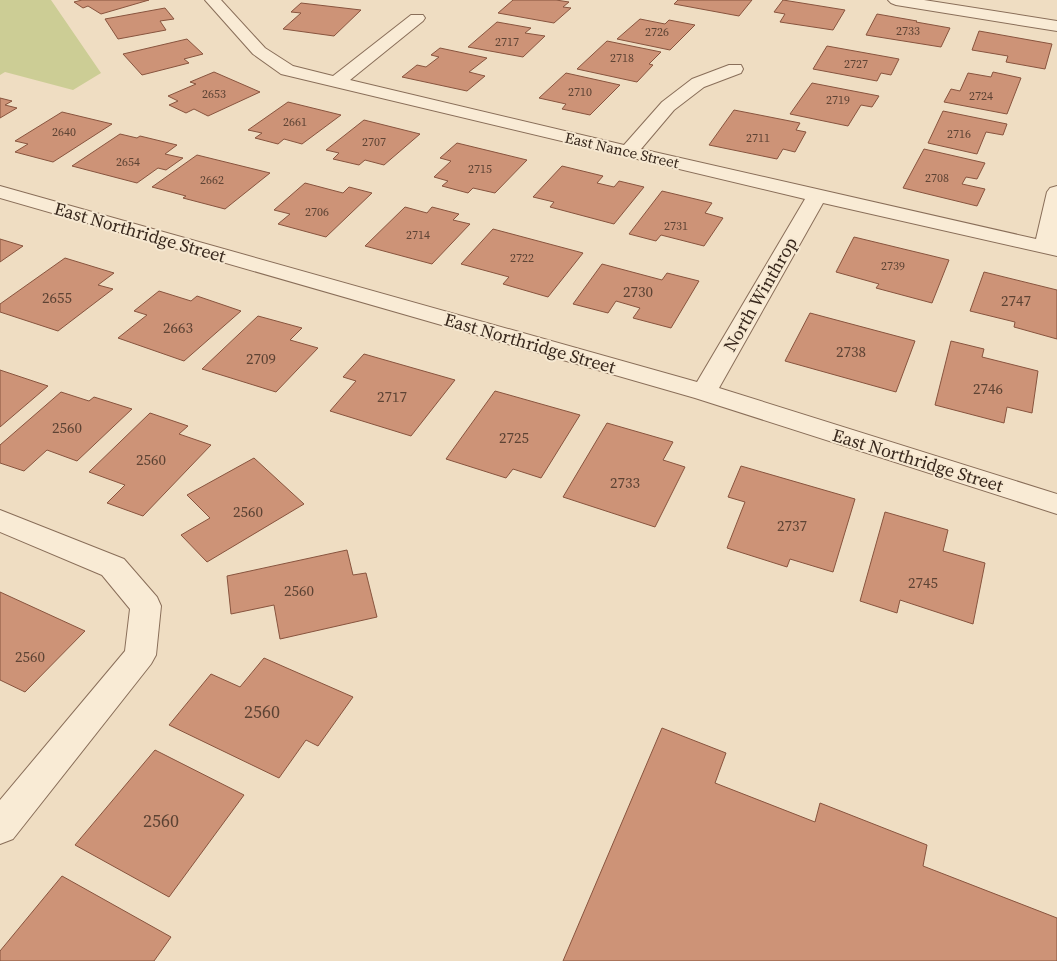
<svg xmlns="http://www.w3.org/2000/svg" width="1057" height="961" font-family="'Source Serif 4',serif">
<rect width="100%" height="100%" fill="#efddc2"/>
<polygon fill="#cccd95" points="0,0 51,0 101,73 73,90 5,72 0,75"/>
<g fill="#cd9377" stroke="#88543e">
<polygon points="82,0 149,0 101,14 88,6 83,8 74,2"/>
<polygon points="513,0 556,0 569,2 563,7 571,8 554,23 498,13"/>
<polygon points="678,0 752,0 739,16 674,4"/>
<polygon points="783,0 845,10 833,30 780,22 785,14 774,12"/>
<polygon points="301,3 361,10 334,36 283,29 301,13 291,12"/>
<polygon points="165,8 174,19 160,21 166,30 118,39 105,19"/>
<polygon points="877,14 917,21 916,22 950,28 941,47 866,35"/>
<polygon points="640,19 665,24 669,20 695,25 670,50 617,39"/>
<polygon points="497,22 531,28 525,33 545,36 523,57 468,47"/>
<polygon points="979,31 1052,44 1045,69 1006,62 1008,56 972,50"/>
<polygon points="187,39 203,54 184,59 189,63 142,75 123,54"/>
<polygon points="607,41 661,52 649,64 653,65 637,82 577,69"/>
<polygon points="827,46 899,59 891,75 881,73 877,81 813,69"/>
<polygon points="440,48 487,58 469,72 485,76 467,91 402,77 417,65 426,67 439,57 431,55"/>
<polygon points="214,72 260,92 208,116 194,109 186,113 169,105 178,101 168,96 196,84 190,82"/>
<polygon points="993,72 1021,78 1007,114 944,102 951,89 960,91 968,73 991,77"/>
<polygon points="566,73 620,85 590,115 562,109 566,104 539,98"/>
<polygon points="812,83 879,96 872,107 861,105 848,126 790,114"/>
<polygon points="0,98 12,101 5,105 17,108 0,118"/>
<polygon points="288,102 341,115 302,144 284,139 278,144 255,138 262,133 248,130"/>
<polygon points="734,110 800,123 796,130 806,132 795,152 783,149 777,159 709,145"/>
<polygon points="943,111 1007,124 1003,135 986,132 977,154 928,143"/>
<polygon points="62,112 112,124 53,162 15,152 28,144 15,141"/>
<polygon points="364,120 420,134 384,165 365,160 359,165 333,159 339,153 326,150"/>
<polygon points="120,134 137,138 140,136 177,145 165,154 183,158 166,170 158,168 137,183 72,166"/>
<polygon points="457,143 527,160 495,193 473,188 468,193 442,186 448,181 434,177 451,161 440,158"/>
<polygon points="924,149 985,163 977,179 966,177 962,184 985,189 977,206 903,188"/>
<polygon points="197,155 270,173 225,209 183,198 186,196 152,187"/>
<polygon points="562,166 603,176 597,183 614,187 619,181 644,187 614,224 550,207 554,202 533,197"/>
<polygon points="305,183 343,193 349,187 372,193 326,237 278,224 290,214 274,210"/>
<polygon points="662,191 712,203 705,213 723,218 704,246 661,235 656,241 629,234"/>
<polygon points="405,207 427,213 432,207 459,214 453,220 470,224 432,264 365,246"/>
<polygon points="493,229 583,253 548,297 503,284 509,277 461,264"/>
<polygon points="854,237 949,260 932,303 876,288 879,284 836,272"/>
<polygon points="0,239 23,246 0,262"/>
<polygon points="65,258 114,273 98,285 113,289 58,331 0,312 0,304"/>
<polygon points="602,264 662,280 667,273 699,281 671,328 633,318 640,308 616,301 608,313 573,304"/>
<polygon points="984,272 1057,290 1057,339 1014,327 1015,322 970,311"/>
<polygon points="159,291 191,301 197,296 241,311 184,361 118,338 147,315 134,311"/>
<polygon points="810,313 915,341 896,392 785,361"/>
<polygon points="258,316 302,328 290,340 318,348 276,392 202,369"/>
<polygon points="951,341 984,349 982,357 1038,371 1032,413 1007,407 1004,423 935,405"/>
<polygon points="364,354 455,380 411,436 330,411 356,381 343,377"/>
<polygon points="0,370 48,386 0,427"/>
<polygon points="495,391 580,415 541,478 513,469 506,478 446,459"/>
<polygon points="61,392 89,401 94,397 132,409 77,461 47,450 24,471 0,463 0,445"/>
<polygon points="150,413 188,426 179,434 211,445 143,516 107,503 125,485 89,472"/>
<polygon points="607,423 673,442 663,460 685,467 655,527 563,497"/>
<polygon points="254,458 304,504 207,562 181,535 210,518 187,495"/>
<polygon points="741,466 855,499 833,572 790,559 787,567 727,548 745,502 728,497"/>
<polygon points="885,512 948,530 943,551 985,563 973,624 900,600 897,613 860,601"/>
<polygon points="347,550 353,575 366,573 377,617 280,639 274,605 231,614 227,576"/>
<polygon points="0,592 85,631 25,692 0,680"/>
<polygon points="264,658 353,697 318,746 306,740 279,778 169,725 211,674 240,687"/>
<polygon points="662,728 726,753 715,783 815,822 820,803 927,845 923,866 1057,918 1057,961 563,961"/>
<polygon points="155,750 244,795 169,897 75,845"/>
<polygon points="62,876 171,937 154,961 0,961 0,951"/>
</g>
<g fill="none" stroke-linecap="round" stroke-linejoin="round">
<defs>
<g id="street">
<polygon points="205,0 221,0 265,48 293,66 333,76 411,15 423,15 425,18 423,21 350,80 624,145 662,102 692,79 729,65 741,65 743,69 741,73 704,87 674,110 641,149 1036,239 1047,192 1050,188 1057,186 1057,256 823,203 719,388 1057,494 1057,514 695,398 0,198 0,186 697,382 805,199 281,74 253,54"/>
<polygon points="888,0 924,0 1057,21 1057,31 896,5 891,3"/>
<polygon points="0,510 124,559 157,597 161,606 156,655 151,664 13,839 0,844 0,800 125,651 130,609 102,575 0,532"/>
</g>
</defs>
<use href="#street" stroke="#896e59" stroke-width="2"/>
<use href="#street" fill="#f9ebd5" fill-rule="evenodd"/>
</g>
<g text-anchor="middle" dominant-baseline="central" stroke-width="4" stroke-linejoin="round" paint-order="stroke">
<g font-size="12" fill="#5d4334">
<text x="908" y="31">2733</text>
<text x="657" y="32">2726</text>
<text x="507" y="42">2717</text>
<text x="622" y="58">2718</text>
<text x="856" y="64">2727</text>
<text x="580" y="92">2710</text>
<text x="214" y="94">2653</text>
<text x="981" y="96">2724</text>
<text x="838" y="100">2719</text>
<text x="295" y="122">2661</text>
<text x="64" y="132">2640</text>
<text x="959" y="134">2716</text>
<text x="758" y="138">2711</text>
<text x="374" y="142">2707</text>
<text x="128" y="162">2654</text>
<text x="480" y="169">2715</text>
<text x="937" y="178">2708</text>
<text x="212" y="180">2662</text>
<text x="317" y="212">2706</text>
<text x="676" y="226">2731</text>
<text x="418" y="235">2714</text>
<text x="522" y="258">2722</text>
<text x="893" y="266">2739</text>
</g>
<g font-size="15" fill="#38281d" stroke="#f6e8d1">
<text transform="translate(622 150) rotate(13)">East Nance Street</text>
</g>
<g font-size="15" fill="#5d4334">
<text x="638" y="291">2730</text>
<text x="57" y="297">2655</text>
<text x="1016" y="300">2747</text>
<text x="178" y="327">2663</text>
<text x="851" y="351">2738</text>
<text x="261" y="358">2709</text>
<text x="988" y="388">2746</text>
<text x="392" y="396">2717</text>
<text x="67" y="427">2560</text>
<text x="514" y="437">2725</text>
<text x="151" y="459">2560</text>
<text x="625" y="482">2733</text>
<text x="248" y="511">2560</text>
<text x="792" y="525">2737</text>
<text x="923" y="582">2745</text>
<text x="299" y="590">2560</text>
<text x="30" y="656">2560</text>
</g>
<g font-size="18" fill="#38281d" stroke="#f6e8d1">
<text transform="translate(140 232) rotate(16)">East Northridge Street</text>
<text transform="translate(760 294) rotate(-60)">North Winthrop</text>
<text transform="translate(530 343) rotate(16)">East Northridge Street</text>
<text transform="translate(918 460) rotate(17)">East Northridge Street</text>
</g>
<g font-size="18" fill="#5d4334">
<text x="262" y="711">2560</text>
<text x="161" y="820">2560</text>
</g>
</g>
</svg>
